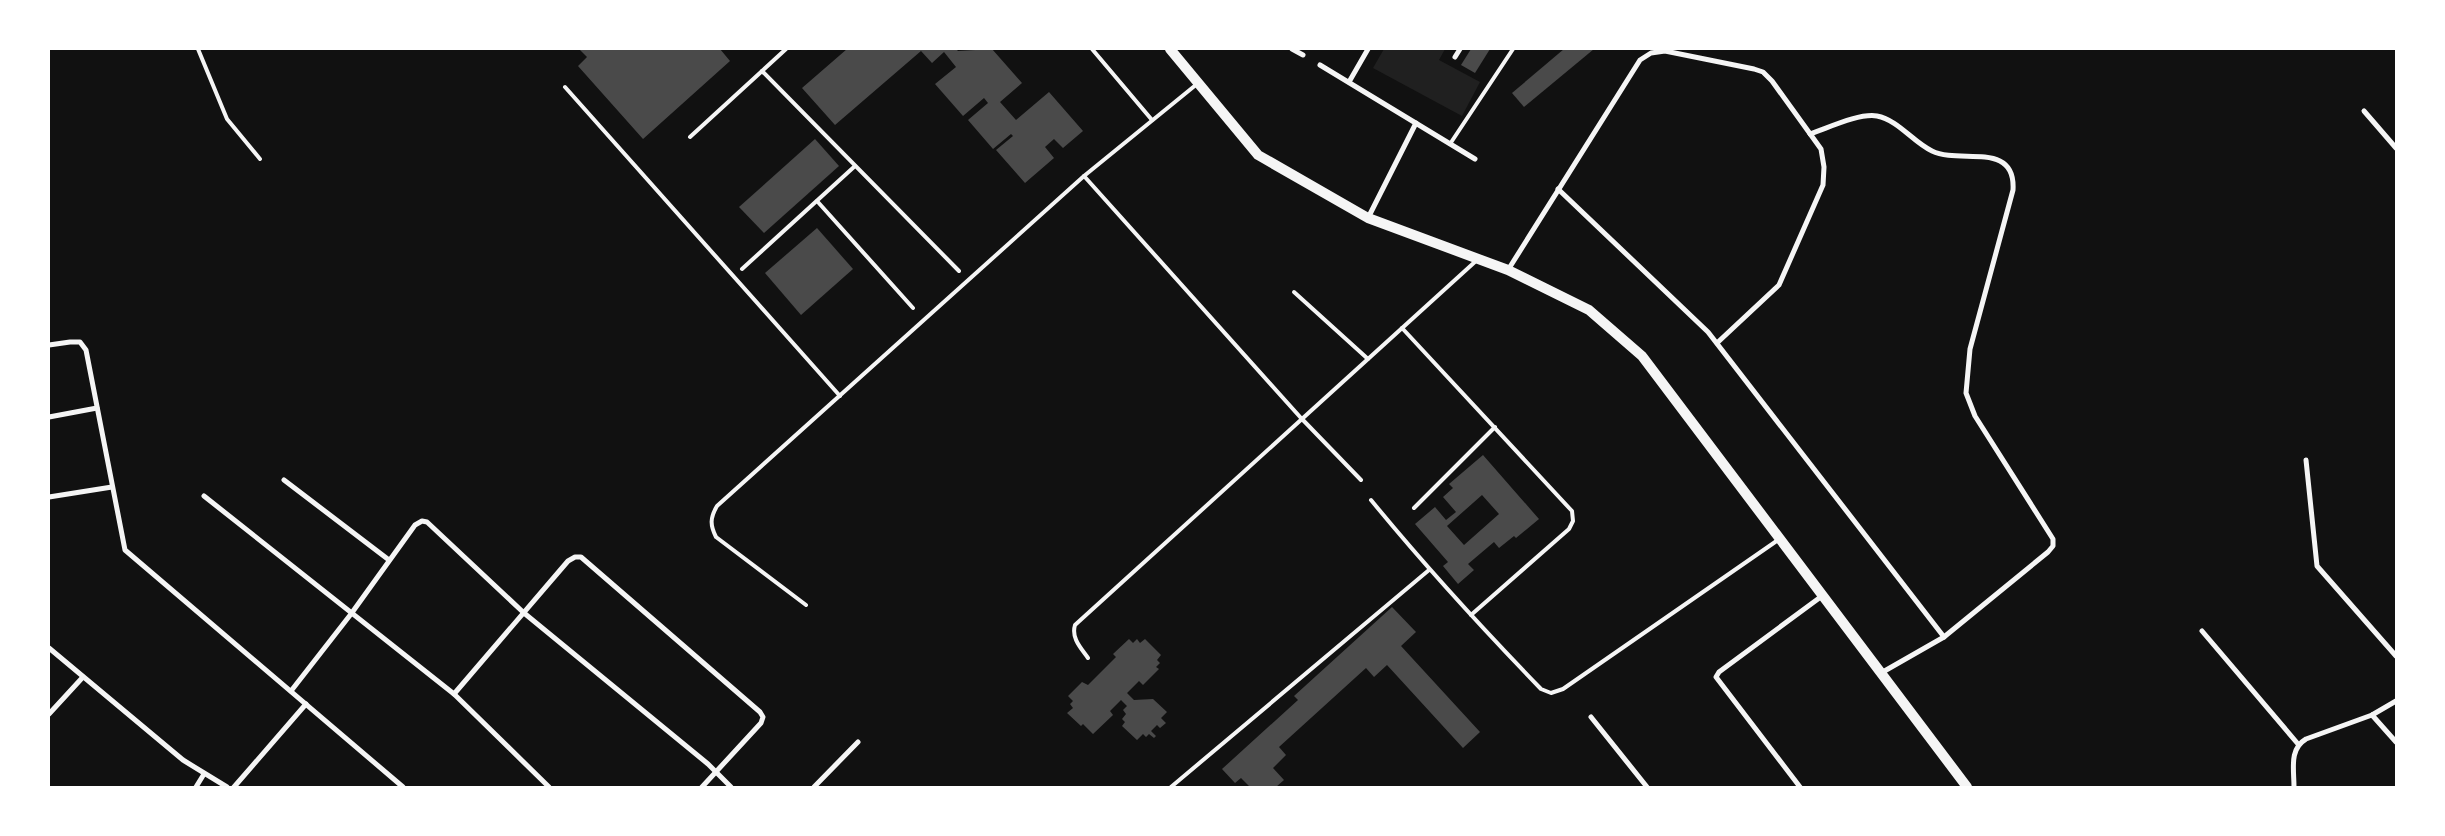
<svg xmlns="http://www.w3.org/2000/svg" width="2445" height="836" font-family="Signika,sans-serif">
<rect width="100%" height="100%" fill="#111"/>
<polygon fill="#202020" points="1384,49 1445,49 1439,60 1480,82 1462,116 1373,68"/>
<g fill="#4a4a4a" fill-rule="evenodd">
<polygon points="579,49 720,49 730,61 643,139 578,66 587,57"/>
<polygon points="847,49 956,49 958,51 992,49 1022,83 1000,102 1016,120 1049,92 1083,131 1063,148 1054,139 1045,147 1054,158 1025,183 996,150 1013,136 1011,134 993,149 968,120 988,103 984,98 963,116 935,84 956,67 944,52 932,63 921,51 835,125 802,88"/>
<polygon points="1471,49 1490,49 1475,73 1461,65"/>
<polygon points="1564,49 1594,49 1524,107 1512,93"/>
<polygon points="815,139 839,166 764,233 739,207"/>
<polygon points="817,228 853,269 801,315 765,273"/>
<path d="M1483 455 1539 519 1516 538 1514 536 1499 548 1494 542 1468 564 1474 570 1458 584 1443 566 1448 562 1415 524 1435 507 1446 520 1456 512 1443 497 1453 488 1449 484ZM1482 495 1499 514 1464 545 1447 526Z"/>
<polygon points="1392,607 1416,632 1401,646 1480,732 1463,748 1387,665 1374,677 1366,668 1279,747 1286,755 1273,768 1284,780 1276,787 1250,787 1241,778 1235,783 1222,769 1298,700 1294,696"/>
<polygon points="1129,639 1133,643 1137,639 1140,643 1145,639 1161,655 1157,660 1160,663 1156,667 1159,669 1143,685 1139,681 1127,693 1134,700 1153,699 1167,712 1161,718 1166,723 1160,728 1157,725 1151,731 1156,736 1154,738 1149,734 1146,737 1143,734 1137,740 1122,726 1125,722 1122,719 1126,714 1123,710 1127,706 1121,700 1110,711 1113,715 1093,734 1083,724 1081,726 1067,713 1073,708 1070,704 1073,701 1068,696 1082,682 1088,685 1116,657 1113,654"/>
</g>
<g fill="none" stroke-linecap="round" stroke-linejoin="round">
<g stroke="#f5f5f5" stroke-width="4">
<polyline points="198,49 227,119 260,159"/>
<polyline points="1092,49 1152,120"/>
<polyline points="762,71 959,271"/>
<polyline points="565,87 840,396"/>
<polyline points="690,137 786,49"/>
<polyline points="1450,144 1513,49"/>
<polyline points="1084,176 1301,418 1361,480"/>
<polyline points="817,201 913,308"/>
<polyline points="742,269 855,166"/>
<polyline points="1294,292 1368,359"/>
<polyline points="1402,328 1572,511 1573,521 1569,529 1471,615"/>
<path d="M1371 500C1425 566 1482 628 1541 689L1551 693 1563 689 1778 540"/>
<polyline points="1414,508 1495,427"/>
<path d="M806 605 716 537C710 525 710 518 717 506L1084 176 1197 84"/>
<path d="M1088 658C1081 648 1071 638 1075 625L1477 260"/>
<polyline points="1171,787 1429,570"/>
</g>
<g stroke="#f5f5f5" stroke-width="5">
<polyline points="1292,49 1303,55"/>
<polyline points="1455,57 1460,49"/>
<polyline points="1320,65 1475,159"/>
<polyline points="1349,82 1368,49"/>
<polyline points="2364,111 2396,148"/>
<path d="M1810 134C1828 128 1859 113 1877 116 1898 120 1913 142 1932 151 1960 165 2016 140 2013 190L1970 349 1966 393 1975 416 2053 539V546L2048 552 1944 637 1881 673"/>
<polyline points="1558,189 1708,332 1944,637"/>
<polyline points="1368,218 1416,123"/>
<polyline points="1508,270 1640,60 1651,53 1665,51 1754,69 1763,72 1772,81 1821,149 1824,167 1823,185 1779,285 1717,343"/>
<polyline points="49,345 70,342 80,342 86,350 125,550 403,787"/>
<polyline points="49,417 97,408"/>
<polyline points="2306,460 2317,566 2396,656"/>
<polyline points="284,480 389,560"/>
<polyline points="204,496 454,694 549,787"/>
<polyline points="49,497 112,487"/>
<polyline points="2202,631 2298,744"/>
<polyline points="49,648 183,760 227,787"/>
<polyline points="291,691 351,614 415,525 422,521 427,522 524,613 708,764 731,787"/>
<polyline points="454,694 568,561 575,557 581,557 760,712 763,717 761,723 702,787"/>
<polyline points="49,714 83,677"/>
<polyline points="2372,715 2396,742"/>
<polyline points="1591,717 1647,787"/>
<polyline points="196,787 204,774"/>
<polyline points="234,787 306,704"/>
<polyline points="814,787 858,742"/>
<polyline points="1800,787 1716,677 1719,672 1822,596"/>
<path d="M2294 787C2294 769 2289 749 2306 739L2372 715 2396 701"/>
</g>
<polyline stroke="#f5f5f5" stroke-width="10" points="1170,49 1258,155 1368,218 1508,270 1589,310 1642,356 1967,787"/>
</g>
<rect width="2445" height="836" fill="none" stroke="#ffffff" stroke-width="100"/>
</svg>
